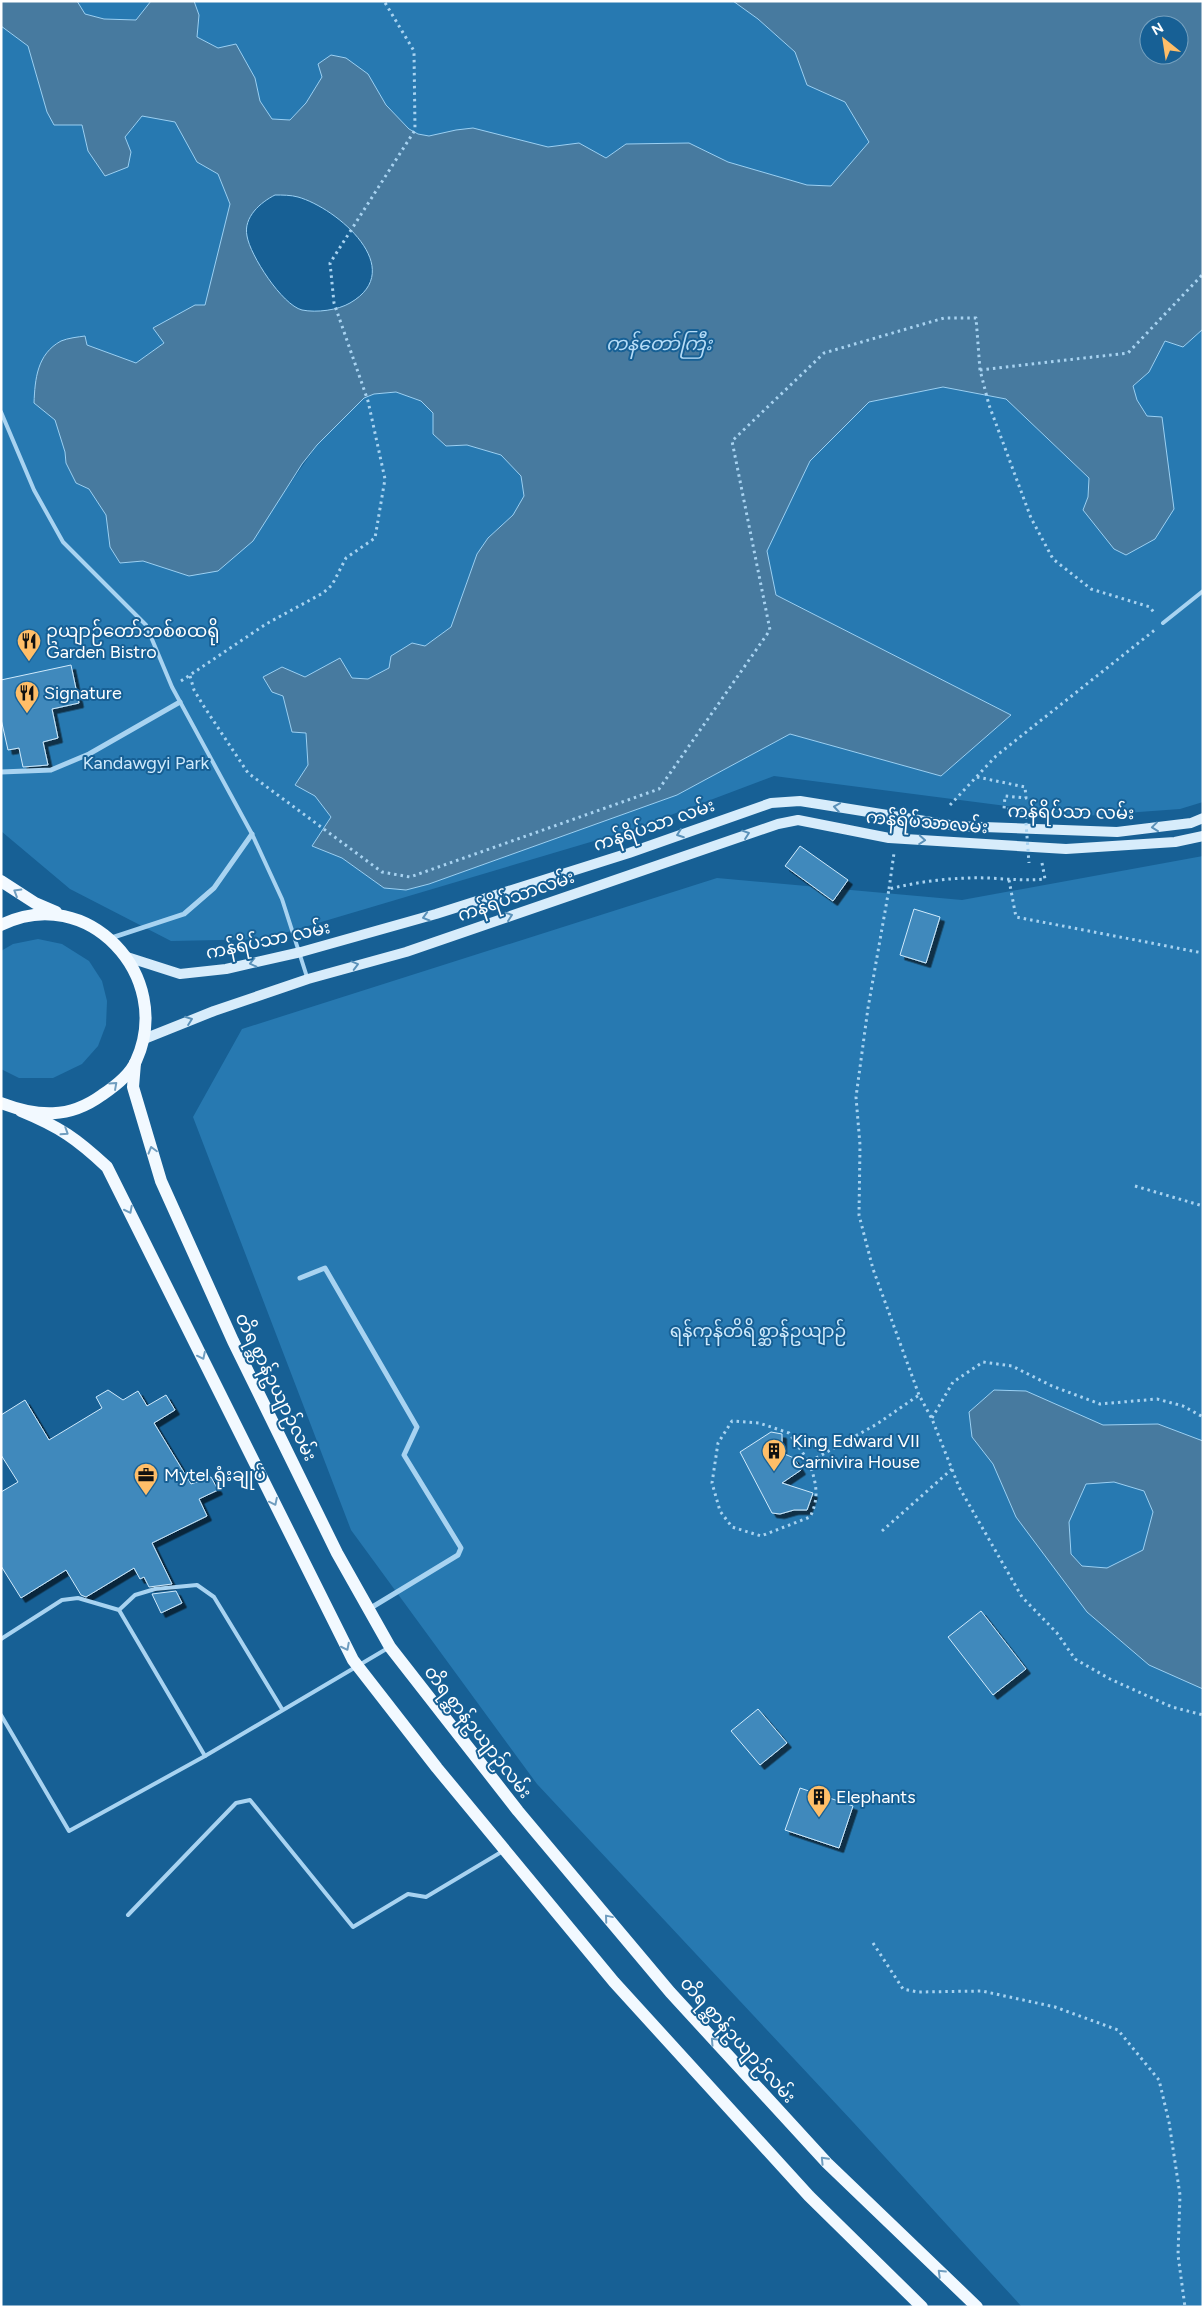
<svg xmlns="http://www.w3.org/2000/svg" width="1204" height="2308" font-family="Figtree,'Noto Sans Myanmar',sans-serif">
<defs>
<filter id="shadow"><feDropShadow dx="4.5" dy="4.5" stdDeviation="0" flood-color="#0009"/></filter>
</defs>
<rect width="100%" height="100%" fill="#176095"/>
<g fill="#2779b1">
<polygon points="77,1 151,1 136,20 104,19 85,14"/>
<polygon points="194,1 733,1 758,19 795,52 807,85 845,102 869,142 831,186 807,185 728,162 689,143 626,144 606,158 579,143 548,147 492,133 456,130 429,136 418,134 409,129 386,105 322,77 306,103 290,120 272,119 260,101 255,78 218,48 197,37 199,15"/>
<polygon points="1,26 28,46 47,112 82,125 88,151 131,152 125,137 142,116 176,122 197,162 218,174 230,204 211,288 205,305 153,328 164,343 136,363 87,345 85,336 62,341 44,357 34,403 56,420 65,452 66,463 76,483 89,489 106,515 110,547 120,563 143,561 189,576 283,494 317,445 364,398 374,394 396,392 421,401 433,413 433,434 446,446 467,445 501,455 521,476 524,496 513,515 488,538 477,554 451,627 425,646 412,643 392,656 389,668 368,679 352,678 321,669 305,677 282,667 283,696 292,732 306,733 308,765 295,785 315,796 331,817 312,846 342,858 384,888 406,890 429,884 677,795 790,734 941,776 1011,715 776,595 767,551 810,461 869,402 943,387 1006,399 1089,478 1088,497 1147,416 1137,400 1133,386 1149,372 1165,341 1183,346 1203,329 1203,802 1180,809 1084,816 774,776 631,830 264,939 171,941 70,889 1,831"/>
<polygon points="1203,856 1203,2307 1022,2307 853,2122 537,1784 351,1530 193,1117 242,1029 717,878 962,900"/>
<polygon points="38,939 62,944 89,961 102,981 107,1001 106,1025 98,1046 82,1064 53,1078 19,1078 1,1069 1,951 13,944"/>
</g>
<g fill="#477a9f" stroke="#9bd0f3" fill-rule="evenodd">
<path d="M1 1H77L85 14 104 19 136 20 151 1H194L199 15 197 37 218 48 236 44 255 78 260 101 272 119 290 120 306 103 322 77 318 64 331 55 346 58 368 74 386 105 409 129 418 134 429 136 456 130 473 128 548 147 579 143 606 158 626 144 689 143 728 162 807 185 831 186 869 142 845 102 807 85 795 52 758 19 733 1H1203V329L1183 347 1165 341 1149 372 1133 386 1137 400 1147 416 1162 417 1174 509 1155 539 1126 555 1114 549 1083 510 1088 497 1089 478 1006 399 943 387 869 402 810 461 767 551 776 595 1011 715 941 776 790 734 677 795 429 884 406 890 384 888 342 858 312 846 331 817 315 796 295 785 308 765 306 733 292 732 283 696 272 692 263 677 282 667 305 677 340 658 352 678 368 679 389 668 391 656 412 643 425 646 451 627 477 554 488 538 513 515 524 496 521 476 501 455 467 445 446 446 433 434V413L421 401 396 392 374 394 364 398 317 445 302 464 253 541 218 571 189 576 143 561 120 563 110 547 106 515 89 489 76 483 66 463 65 452 55 420 34 403C35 379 37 354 61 341 68 338 78 337 85 336L87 345 136 363 164 343 153 328 195 305H205L230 204 218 174 197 162 175 122 142 116 125 137 131 152 128 167 105 176 88 151 82 125H54L47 112 28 46 1 26ZM1149 25H1179V55H1149ZM275 195C282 195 291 195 298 197 337 208 409 269 350 303 338 310 317 313 302 310 282 305 250 255 247 236 243 217 261 202 275 195Z"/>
<path d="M994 1390 1026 1391 1103 1425 1158 1424 1203 1441V1689L1149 1665 1087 1612 1016 1517 993 1464 972 1437 969 1412ZM1114 1482 1144 1491 1153 1512 1143 1550 1107 1568 1082 1566 1071 1554 1069 1522 1086 1484Z"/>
</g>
<g fill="#4089bc" stroke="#cfeafc" filter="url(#shadow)">
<polygon points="71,665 79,703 52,709 58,738 43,742 48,765 23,767 19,748 8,750 1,719 1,680"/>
<polygon points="800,846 848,880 833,901 785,866"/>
<polygon points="914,909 940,917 926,963 900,955"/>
<polygon points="108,1390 123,1400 138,1391 147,1406 166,1395 175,1410 154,1423 191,1484 211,1477 218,1490 199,1499 207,1516 152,1543 172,1584 149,1587 144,1577 140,1579 134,1568 86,1597 81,1595 66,1570 21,1598 1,1566 1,1492 18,1482 1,1455 1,1415 25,1400 49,1440 102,1408 96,1397"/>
<polygon points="771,1432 782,1434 782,1453 794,1458 801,1470 782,1483 813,1493 807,1510 794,1510 780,1514 772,1513 740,1452"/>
<polygon points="176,1591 182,1603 161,1613 152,1594"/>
<polygon points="981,1611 1026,1669 993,1695 948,1637"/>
<polygon points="758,1709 787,1743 760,1765 731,1731"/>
<polygon points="800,1788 853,1806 839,1848 785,1830"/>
</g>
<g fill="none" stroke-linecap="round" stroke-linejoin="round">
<g stroke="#a8d3f1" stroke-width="3" stroke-dasharray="2.5 4" stroke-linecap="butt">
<polyline points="980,370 1128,353 1203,274"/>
<polyline points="190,676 194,690 203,705 248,773 382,872 410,877 659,789 770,630 732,441 824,353 944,318 976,318 980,370 989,405 1031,518 1053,559 1091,589 1150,607 1155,614"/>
<polyline points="181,681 266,624 323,593 332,585 346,558 375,538 385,479 368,401 334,303 330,263 415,130 414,51 384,1"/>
<polyline points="977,777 1025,787 1026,798 1005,796 1004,809 1025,810"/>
<polyline points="950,805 996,756 1156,629"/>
<path d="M1042 863 1045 879C1026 881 1008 879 988 878 955 877 921 881 889 889L868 1008 856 1097 860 1145 859 1215 873 1269 919 1395 932 1419 959 1487 1022 1597 1057 1633 1075 1659 1110 1679 1172 1707 1203 1715"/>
<polyline points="1009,880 1016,917 1203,953"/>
<polyline points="889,889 894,853"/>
<polyline points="1135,1186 1203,1206"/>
<polyline points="932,1418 953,1382 983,1362 1012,1366 1052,1386 1100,1404 1157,1399 1183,1406 1203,1417"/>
<path d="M809 1462C816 1482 820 1497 810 1517L761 1536 732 1527 720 1511 712 1483 718 1443 732 1421 759 1423 789 1433 809 1462 877 1424 919 1395"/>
<polyline points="882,1531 952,1469"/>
<polyline points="873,1943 903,1989 918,1992 982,1991 1055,2007 1118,2030 1159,2080 1169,2122 1180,2195 1178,2255 1185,2307"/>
</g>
<g stroke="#a8d3f1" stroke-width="4">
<polyline points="1,412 34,490 63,542 146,625 172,687 252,834 282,899 307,977"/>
<polyline points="1163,623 1203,591"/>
<polyline points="119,1610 135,1595 155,1589 197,1585 214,1597 282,1709"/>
<polyline points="1,1639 62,1600 78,1598 119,1610 205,1756"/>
<polyline points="1,1715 69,1831 205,1756 388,1648"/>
<polyline points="128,1915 236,1803 250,1800 353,1927 408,1894 426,1897 503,1851"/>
</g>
<g stroke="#a8d3f1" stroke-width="5">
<polyline points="1,772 51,770 89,754 180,702"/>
<polyline points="111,938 184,914 214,888 252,834"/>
<polyline points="300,1278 325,1268 417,1427 404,1455 461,1548 458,1555 369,1609"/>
</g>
<g stroke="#d7ecfb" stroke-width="10">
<polyline points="896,838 901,817"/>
<polyline points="127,957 180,974 226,969 301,952 436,914 629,853 771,803 800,801 956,826 1117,832 1191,823 1203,818"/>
<polyline points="144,1039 214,1011 308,979 406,952 778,824 798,820 889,838 1066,849 1175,842 1203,836"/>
</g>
<g stroke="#f2f9ff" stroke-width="12">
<polyline points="1,881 35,903 56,912"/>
<path d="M1 925C87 882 175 976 136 1061 130 1075 114 1087 102 1095 69 1119 38 1117 1 1103"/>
<polyline points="135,1063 133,1087 161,1181 233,1341 337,1553 390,1647 518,1811 670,1992 827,2163 977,2307"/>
<path d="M21 1111C60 1127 77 1139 107 1167L353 1660 437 1768 614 1982 809 2196 922 2307"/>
</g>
<polyline stroke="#a8d3f1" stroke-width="3" stroke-dasharray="2.5 4" stroke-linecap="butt" points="1025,810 1029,863"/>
</g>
<defs><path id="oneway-chevron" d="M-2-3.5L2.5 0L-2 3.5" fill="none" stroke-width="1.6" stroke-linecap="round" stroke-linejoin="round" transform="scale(1.25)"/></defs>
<g stroke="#5a91b9">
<use href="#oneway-chevron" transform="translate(837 807) rotate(-171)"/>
<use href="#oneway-chevron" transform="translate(1155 827) rotate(173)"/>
<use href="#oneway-chevron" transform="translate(680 834) rotate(160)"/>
<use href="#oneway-chevron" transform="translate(746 834) rotate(-19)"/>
<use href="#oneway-chevron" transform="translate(922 840) rotate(4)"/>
<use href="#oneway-chevron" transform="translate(509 916) rotate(-19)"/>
<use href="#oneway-chevron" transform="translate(426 917) rotate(164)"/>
<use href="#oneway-chevron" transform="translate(253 963) rotate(167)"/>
<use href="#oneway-chevron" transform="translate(355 965) rotate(-15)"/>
<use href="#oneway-chevron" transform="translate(189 1020) rotate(-20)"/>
</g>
<g stroke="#6f9dbf">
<use href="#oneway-chevron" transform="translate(17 892) rotate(-149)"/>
<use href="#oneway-chevron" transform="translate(114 1085) rotate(-42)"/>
<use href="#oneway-chevron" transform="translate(65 1132) rotate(33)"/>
<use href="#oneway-chevron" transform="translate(152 1150) rotate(-106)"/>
<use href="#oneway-chevron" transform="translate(129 1210) rotate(63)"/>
<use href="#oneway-chevron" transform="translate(202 1356) rotate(64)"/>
<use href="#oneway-chevron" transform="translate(274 1502) rotate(64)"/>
<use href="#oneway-chevron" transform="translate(346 1647) rotate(63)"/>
<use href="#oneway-chevron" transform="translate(608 1918) rotate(-130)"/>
<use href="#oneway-chevron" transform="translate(714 2041) rotate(-133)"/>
<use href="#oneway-chevron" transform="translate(824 2160) rotate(-134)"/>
<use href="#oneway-chevron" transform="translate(941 2273) rotate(-136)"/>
</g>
<defs>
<symbol id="restaurant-pin" viewBox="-11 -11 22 30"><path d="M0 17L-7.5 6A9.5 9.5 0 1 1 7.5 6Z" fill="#ffbe68" stroke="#176095"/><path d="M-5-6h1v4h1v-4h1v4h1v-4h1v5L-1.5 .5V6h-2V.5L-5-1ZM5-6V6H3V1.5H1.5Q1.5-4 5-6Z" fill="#111"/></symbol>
<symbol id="building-pin" viewBox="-11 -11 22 30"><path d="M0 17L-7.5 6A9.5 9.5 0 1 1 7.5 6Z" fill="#ffbe68" stroke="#176095"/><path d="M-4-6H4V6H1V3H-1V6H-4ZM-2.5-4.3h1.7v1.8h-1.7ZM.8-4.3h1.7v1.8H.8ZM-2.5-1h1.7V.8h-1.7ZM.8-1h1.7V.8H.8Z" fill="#111"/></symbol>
<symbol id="office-pin" viewBox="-11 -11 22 30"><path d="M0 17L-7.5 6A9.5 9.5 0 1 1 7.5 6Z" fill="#ffbe68" stroke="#176095"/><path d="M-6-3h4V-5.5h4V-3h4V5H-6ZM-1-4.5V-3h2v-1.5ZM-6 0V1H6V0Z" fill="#111"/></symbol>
</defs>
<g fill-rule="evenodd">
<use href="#restaurant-pin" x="15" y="627" width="28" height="38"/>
<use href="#restaurant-pin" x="13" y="679" width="28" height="38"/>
<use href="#building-pin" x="760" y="1437" width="28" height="38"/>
<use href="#office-pin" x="132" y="1461" width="28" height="38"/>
<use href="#building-pin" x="805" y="1783" width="28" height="38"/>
</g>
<g text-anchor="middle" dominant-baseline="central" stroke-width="4" stroke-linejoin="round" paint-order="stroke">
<g font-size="18" fill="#fff" stroke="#176095" text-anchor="start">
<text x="46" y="631">ဥယျာဉ်တော်ဘစ်စထရို<tspan x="46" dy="21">Garden Bistro</tspan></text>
<text x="44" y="693">Signature</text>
<text x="792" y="1441">King Edward VII<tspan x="792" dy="21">Carnivira House</tspan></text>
<text x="164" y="1475">Mytel ရုံးချုပ်</text>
<text x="836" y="1797">Elephants</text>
</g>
<g font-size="18" fill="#cfeafc" stroke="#176095">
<text x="146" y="763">Kandawgyi Park</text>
<text x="758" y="1331">ရန်ကုန်တိရိစ္ဆာန်ဥယျာဉ်</text>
</g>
<g font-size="18" fill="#fff" stroke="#176095">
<text transform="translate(1071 812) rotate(1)">ကန်ရိပ်သာ လမ်း</text>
<text transform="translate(927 822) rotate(5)">ကန်ရိပ်သာလမ်း</text>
<text transform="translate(654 825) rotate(-19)">ကန်ရိပ်သာ လမ်း</text>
<text transform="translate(516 896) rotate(-19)">ကန်ရိပ်သာလမ်း</text>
<text transform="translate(268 940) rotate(-12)">ကန်ရိပ်သာ လမ်း</text>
<text transform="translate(276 1387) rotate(64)">တိရစ္ဆာန်ဥယျာဉ်လမ်း</text>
<text transform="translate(478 1732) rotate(52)">တိရစ္ဆာန်ဥယျာဉ်လမ်း</text>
<text transform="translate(738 2040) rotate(48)">တိရစ္ဆာန်ဥယျာဉ်လမ်း</text>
</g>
<g font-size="19" font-style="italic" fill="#b5dcf7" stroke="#176095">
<text x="659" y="343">ကန်တော်ကြီး</text>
</g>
</g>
<rect width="1204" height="2308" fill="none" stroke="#ffffff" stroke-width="5"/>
<g transform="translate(1164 40) rotate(330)"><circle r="24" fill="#176095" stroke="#74a0bf"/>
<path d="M0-4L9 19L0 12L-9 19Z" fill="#ffbe68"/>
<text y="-8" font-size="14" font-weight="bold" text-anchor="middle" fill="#ffffff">N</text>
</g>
</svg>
